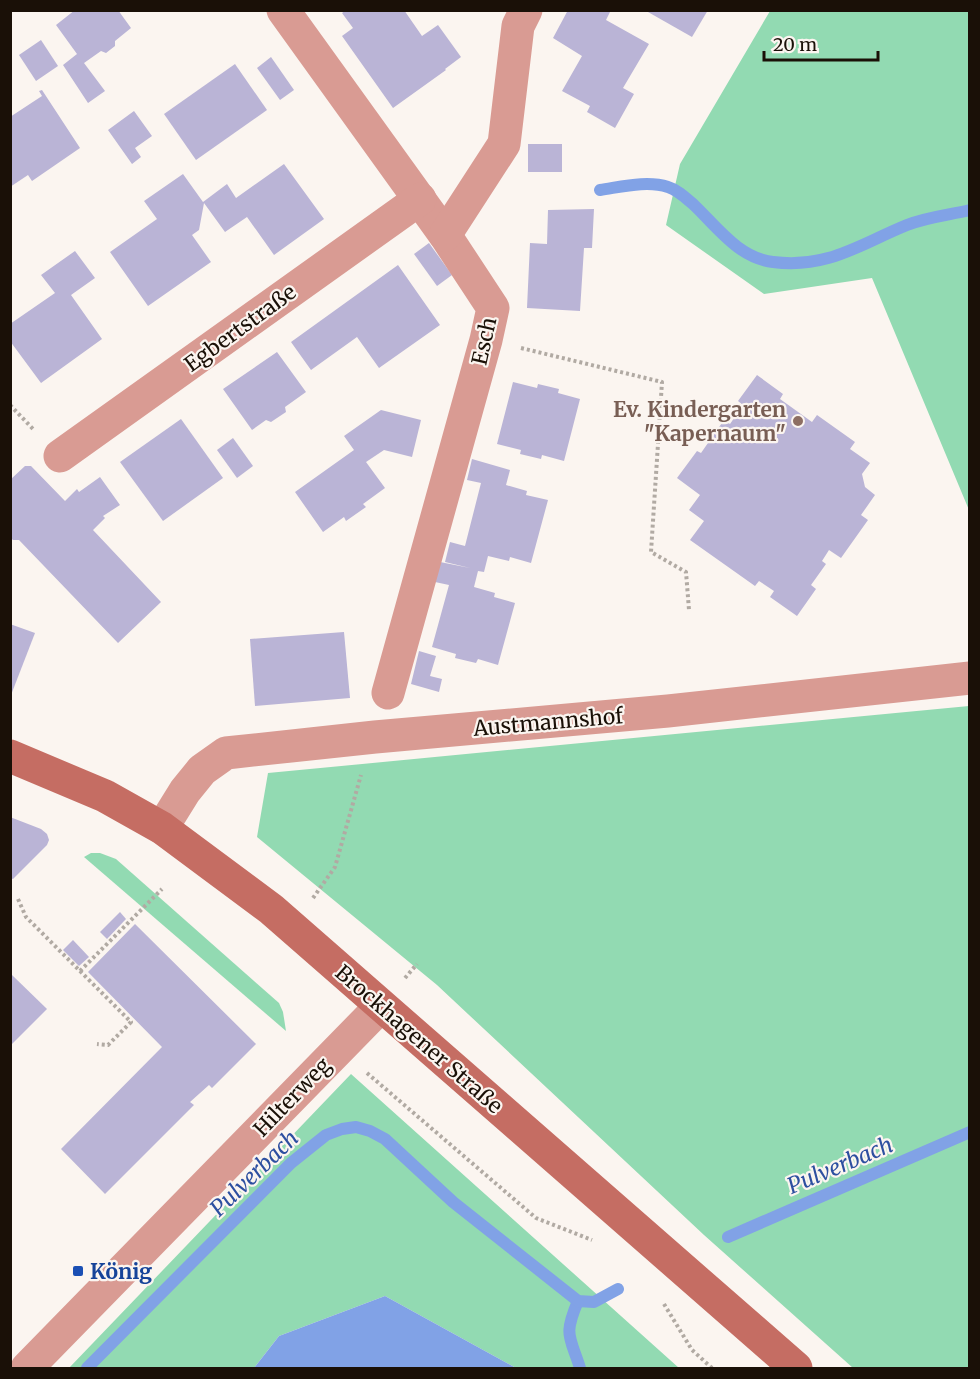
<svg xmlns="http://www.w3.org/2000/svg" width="980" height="1379" font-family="Merriweather,serif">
<rect width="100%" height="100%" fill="#fbf5f0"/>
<g fill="#92dab2">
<polygon points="770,11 969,11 969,510 872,278 764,294 666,225 680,164"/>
<polygon points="969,706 969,1368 853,1368 704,1235 437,985 257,837 268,773"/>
<polygon points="91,853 100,853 116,859 279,1003 283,1012 286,1031 84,857"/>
<polygon points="351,1074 679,1368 516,1368 385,1296 279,1336 254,1368 69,1368"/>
</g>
<polygon fill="#81a2e6" points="385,1296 516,1368 254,1368 279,1336"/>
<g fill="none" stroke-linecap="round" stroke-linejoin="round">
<g stroke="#81a2e6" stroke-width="12">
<path d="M600 190C621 187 647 180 668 187 678 190 686 198 694 205 718 228 739 258 773 262 828 269 860 244 907 225 927 217 949 215 970 210"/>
<polyline points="728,1237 970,1132"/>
<path d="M578 1301C563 1336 570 1336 580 1368"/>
<polyline points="87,1368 291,1163 326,1135 342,1129 356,1127 370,1131 385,1139 453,1202 578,1301 594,1302 618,1289"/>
</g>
</g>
<g fill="#bab4d6">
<polygon points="75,10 118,10 131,28 115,41 115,46 106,53 101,51 84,63 105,91 88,103 63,65 77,54 56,25"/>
<polygon points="346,10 404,10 422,36 438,25 461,57 445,69 446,70 393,108 342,36 353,28 342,13"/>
<polygon points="568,10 607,10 610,12 606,20 649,44 623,88 634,94 615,128 587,112 590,106 562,91 582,56 553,38"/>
<polygon points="649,10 708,10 692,37 648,12"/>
<polygon points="41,40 58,66 36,81 19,55"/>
<polygon points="271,57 294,90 280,100 257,68"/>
<polygon points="235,64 267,110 196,160 164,114"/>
<polygon points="42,90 80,148 32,181 28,175 10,187 10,117 42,96 39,91"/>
<polygon points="134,111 152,136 135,148 141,157 132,164 108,130"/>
<rect x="528" y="144" width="34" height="28"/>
<polygon points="284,164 324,219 274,255 247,217 225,232 204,203 199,230 192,235 211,262 148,306 110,252 157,219 144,201 183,174 203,202 227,184 236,198"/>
<polygon points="594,209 592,248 584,248 580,311 527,308 530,243 547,244 548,210"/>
<polygon points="429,243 452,275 437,286 414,254"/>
<polygon points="75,251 95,278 71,295 102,339 41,383 10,341 10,324 55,293 41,275"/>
<polygon points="398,265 440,325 379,368 357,337 311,370 291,342"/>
<polygon points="277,352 306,392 285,407 286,412 271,422 266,420 252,430 223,389"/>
<polygon points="757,375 783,394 780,399 812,422 817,415 855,442 850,449 870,463 862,474 865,487 875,495 861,515 868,520 841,558 829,550 822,561 826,564 811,585 816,589 797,616 770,597 774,591 759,581 755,586 690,540 704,521 689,510 700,495 677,478 697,451 701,453 724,420 730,424 743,405 738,401"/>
<polygon points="513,382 537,388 538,384 559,389 558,393 580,399 564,461 542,455 541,459 520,454 521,450 497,444"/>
<polygon points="381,410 421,420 412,457 384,450 366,462 385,488 363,504 366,507 346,521 344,517 323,532 295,492 354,450 344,436"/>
<polygon points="181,419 223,478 163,521 120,462"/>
<polygon points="233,438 253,466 237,478 217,450"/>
<polygon points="472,459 510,470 506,485 527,491 526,495 548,500 531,563 510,557 509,561 488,556 484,572 478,571 474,587 495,593 494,597 515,603 498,665 478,659 476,663 455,658 456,654 432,647 449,585 435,582 440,562 470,568 445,562 450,542 465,546 481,483 467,480"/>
<polygon points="25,466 31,466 65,501 77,489 79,492 100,477 120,505 103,516 105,518 93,530 161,602 118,643 19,540 13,540 10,537 10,480"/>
<polygon points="10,624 35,633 11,695 10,695"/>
<polygon points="344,632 350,698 255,706 250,639"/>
<polygon points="419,651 436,656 430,676 442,679 439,692 411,684"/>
<polygon points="10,817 41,829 47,834 49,840 47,845 13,879 10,878"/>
<polygon points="120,912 126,919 107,939 100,932"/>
<polygon points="135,924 256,1044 212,1088 209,1085 190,1102 194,1105 105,1194 61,1149 162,1047 88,972"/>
<polygon points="73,940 89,957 79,966 63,950"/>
<polygon points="12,975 47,1009 10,1046 10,976"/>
</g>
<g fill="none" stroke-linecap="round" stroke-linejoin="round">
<g stroke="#b1aaa3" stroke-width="4" stroke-dasharray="3 3" stroke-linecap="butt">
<polyline points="521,348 662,382 651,552 686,572 689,610"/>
<polyline points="10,405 34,430"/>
<polyline points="313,898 335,867 361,775"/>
<polyline points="18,899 26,917 131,1022 108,1045 97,1044"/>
<polyline points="80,971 162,889"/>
<polyline points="405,978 417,964"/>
<polyline points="367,1073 536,1218 592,1240"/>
<polyline points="664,1304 692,1350 712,1368"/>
</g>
<g stroke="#d99b93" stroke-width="33">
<polyline points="283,10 445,235 493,308 486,340 388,693"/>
<polyline points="445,235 504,144 518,26 526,10"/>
<polyline points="60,456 420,199"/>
<polyline points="162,828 185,791 202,770 226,753 375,737 668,711 970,678"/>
<polyline points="27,1368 381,1006"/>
</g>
<polyline stroke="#c56d63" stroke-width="33" points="10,756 105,796 162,828 271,909 796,1368"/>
</g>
<circle fill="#8d6e63" stroke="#fbf5f0" stroke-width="2" cx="798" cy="421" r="6"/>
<rect fill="#1a4fb4" stroke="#fbf5f0" stroke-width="2" x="72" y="1265" width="12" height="12" rx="3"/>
<g text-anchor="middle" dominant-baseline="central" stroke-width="4.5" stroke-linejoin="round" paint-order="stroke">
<g font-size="21" fill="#1a1007" stroke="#fbf5f0">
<text transform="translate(240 328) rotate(-36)">Egbertstraße</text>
<text transform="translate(484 341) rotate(-77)">Esch</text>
<text transform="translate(548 722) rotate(-5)">Austmannshof</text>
<text transform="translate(419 1039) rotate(41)">Brockhagener Straße</text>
<text transform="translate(292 1097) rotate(-46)">Hilterweg</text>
</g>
<g font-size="21" font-weight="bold" fill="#785e54" stroke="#fbf5f0" text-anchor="end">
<text x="786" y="409">Ev. Kindergarten<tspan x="786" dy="24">"Kapernaum"</tspan></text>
</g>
<g font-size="21" font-weight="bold" fill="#164399" stroke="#fbf5f0" text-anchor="start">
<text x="90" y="1271">König</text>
</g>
<g font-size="22" font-style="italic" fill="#2d4fa0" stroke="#fbf5f0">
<text transform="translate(840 1165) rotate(-23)">Pulverbach</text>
<text transform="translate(254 1173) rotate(-44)">Pulverbach</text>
</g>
</g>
<rect width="980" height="1379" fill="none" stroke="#1a1007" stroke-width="24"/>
<path d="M764 51v9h114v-9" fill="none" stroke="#1a1007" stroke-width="3"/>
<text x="773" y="51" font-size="18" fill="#1a1007" stroke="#fbf5f0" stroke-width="4.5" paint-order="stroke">20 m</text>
</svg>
